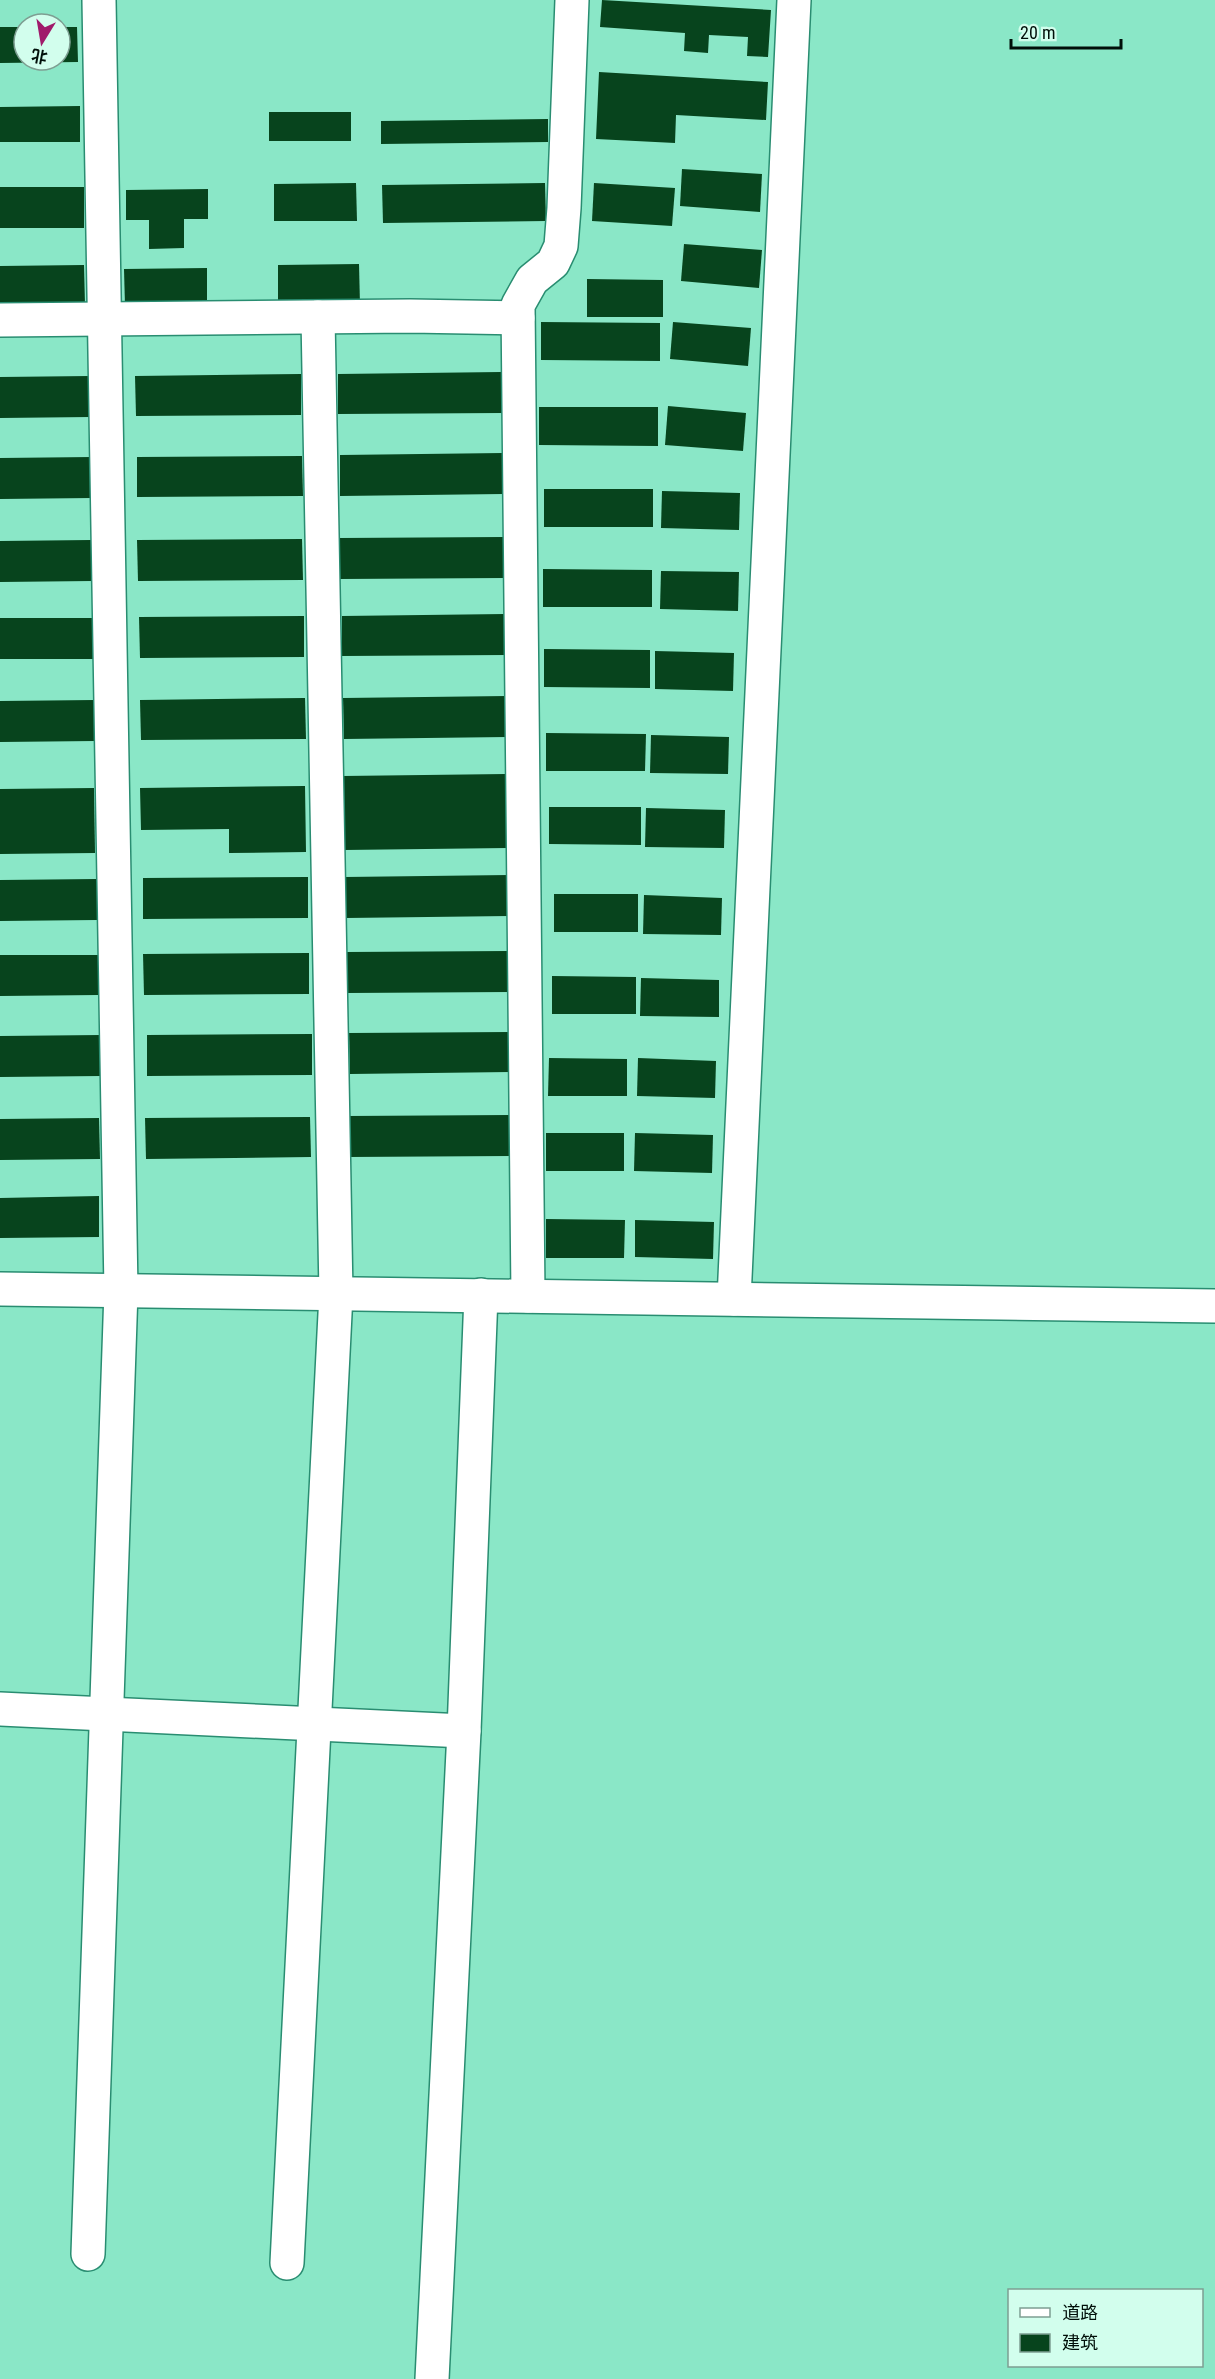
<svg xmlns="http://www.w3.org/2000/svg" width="1215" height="2379" font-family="'Roboto Condensed','Noto Sans SC',sans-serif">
<rect width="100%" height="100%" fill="#8ae7c7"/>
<g fill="#07441d">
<polygon points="602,0 771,10 768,57 747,56 748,37 709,35 708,53 684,51 685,33 600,27"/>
<polygon points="0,27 24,27 24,60 60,60 60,27 77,27 78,62 0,63"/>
<polygon points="599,72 768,82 766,120 676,115 675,143 596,139"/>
<polygon points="80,106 80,142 0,142 0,107"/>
<rect x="269" y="112" width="82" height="29"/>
<polygon points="548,119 548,142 381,144 381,121"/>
<polygon points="682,169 762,174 760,212 680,206"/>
<polygon points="356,183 357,221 274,221 274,184"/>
<polygon points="545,183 546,221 383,223 382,185"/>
<polygon points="594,183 675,188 672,226 592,221"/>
<rect x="0" y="187" width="84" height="41"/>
<polygon points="208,189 208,219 184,219 184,248 149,249 149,220 126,220 126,190"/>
<polygon points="684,244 762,250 759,288 681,281"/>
<polygon points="359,264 360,305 278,305 278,265"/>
<polygon points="84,265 85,305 0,306 0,266"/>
<polygon points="207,268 207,306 125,306 124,269"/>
<polygon points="587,279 663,280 663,317 587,317"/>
<polygon points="541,322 660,323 660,361 541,360"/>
<polygon points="673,322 751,328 748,366 670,359"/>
<polygon points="501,372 502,413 338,414 338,374"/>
<polygon points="301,374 301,415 136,416 135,376"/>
<polygon points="90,376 90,417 0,418 0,377"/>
<polygon points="668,406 746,413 743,451 665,445"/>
<polygon points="539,407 658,407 658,446 539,445"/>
<polygon points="503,453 503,494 340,496 340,455"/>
<polygon points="302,456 303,496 137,497 137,457"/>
<polygon points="92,457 92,498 0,499 0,458"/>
<rect x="544" y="489" width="109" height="38"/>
<polygon points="662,491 740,493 739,530 661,528"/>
<polygon points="503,537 504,578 340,579 340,538"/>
<polygon points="302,539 303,580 138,581 137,540"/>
<polygon points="91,540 92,581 0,582 0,541"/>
<polygon points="543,569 652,570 652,607 543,607"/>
<polygon points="661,571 739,572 738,611 660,609"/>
<polygon points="505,614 506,655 342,656 342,616"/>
<polygon points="304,616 304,657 140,658 139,617"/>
<polygon points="0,618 93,618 94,659 0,659"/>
<polygon points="544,649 650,650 650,688 544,687"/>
<polygon points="655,651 734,653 733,691 655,689"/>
<polygon points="507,696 507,737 344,739 343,698"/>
<polygon points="305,698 306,739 141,740 140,700"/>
<polygon points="95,700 95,741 0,742 0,701"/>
<polygon points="546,733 646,734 645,771 546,771"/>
<polygon points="651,735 729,737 728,774 650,773"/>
<polygon points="506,774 507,848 344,850 343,776"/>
<polygon points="305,786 306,852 229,853 229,829 141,830 140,788"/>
<polygon points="94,788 95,853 0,854 0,789"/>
<polygon points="549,807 641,807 641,845 549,844"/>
<polygon points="646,808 725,810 724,848 645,847"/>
<polygon points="509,875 509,916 346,918 345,877"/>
<polygon points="308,877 308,918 143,919 143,878"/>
<polygon points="97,879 97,920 0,921 0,880"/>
<rect x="554" y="894" width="84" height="38"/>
<polygon points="644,895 722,898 721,935 643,934"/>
<polygon points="509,951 510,992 347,993 347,952"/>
<polygon points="309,953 309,994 144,995 143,954"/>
<polygon points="0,955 98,955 98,995 0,996"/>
<polygon points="552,976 636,977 636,1014 552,1014"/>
<polygon points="641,978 719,980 719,1017 640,1016"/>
<polygon points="513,1032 513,1072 350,1074 349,1033"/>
<polygon points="312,1034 312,1075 147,1076 147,1035"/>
<polygon points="101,1035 101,1076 0,1077 0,1036"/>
<polygon points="549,1058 627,1059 627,1096 548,1096"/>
<polygon points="638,1058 716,1061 715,1098 637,1096"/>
<polygon points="511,1115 512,1156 348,1157 348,1116"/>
<polygon points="310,1117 311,1157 146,1159 145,1118"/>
<polygon points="99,1118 100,1159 0,1160 0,1119"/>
<rect x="546" y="1133" width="78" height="38"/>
<polygon points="635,1133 713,1135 712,1173 634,1171"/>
<polygon points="99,1196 99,1237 0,1238 0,1198"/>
<polygon points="546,1219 625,1220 624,1258 546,1258"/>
<polygon points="635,1220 714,1222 713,1259 635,1257"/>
</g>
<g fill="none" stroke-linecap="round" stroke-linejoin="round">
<defs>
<g id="minor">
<polyline points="0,320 410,316 518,318"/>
<polyline points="0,1289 1215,1306"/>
<polyline points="528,1296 518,305 532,280 553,263 561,246 564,208 572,0"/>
<polyline points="734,1299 794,0"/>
<polyline points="0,1709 464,1731"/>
<polyline points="88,2254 121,1291 99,0"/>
<polyline points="287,2263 336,1294 318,317"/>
<polyline points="432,2379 464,1731 481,1295"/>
</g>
</defs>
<use href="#minor" stroke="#298d71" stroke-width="36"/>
<use href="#minor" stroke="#fff" stroke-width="33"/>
</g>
<rect x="1008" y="2289" width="195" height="78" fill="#d2feed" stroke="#7e9e92" stroke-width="1.5"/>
<rect x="1020" y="2308" width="30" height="9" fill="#ffffff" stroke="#7e9e92" stroke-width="1.5"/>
<text x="1062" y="2319" font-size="18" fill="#000f09">道路</text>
<rect x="1020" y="2334" width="30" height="18" fill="#07441d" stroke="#7e9e92" stroke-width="1.5"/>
<text x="1062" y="2349" font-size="18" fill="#000f09">建筑</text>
<g transform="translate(42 42) rotate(191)"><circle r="28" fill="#d2feed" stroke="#7e9e92" stroke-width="1.5"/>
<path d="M0-4.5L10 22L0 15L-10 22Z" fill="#a01b6b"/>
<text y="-9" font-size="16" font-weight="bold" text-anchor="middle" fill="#000f09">北</text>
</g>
<path d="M1011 39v9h110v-9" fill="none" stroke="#000f09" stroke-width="3"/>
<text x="1020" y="39" font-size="18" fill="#000f09" stroke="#d2feed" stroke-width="4.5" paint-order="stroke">20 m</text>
</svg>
